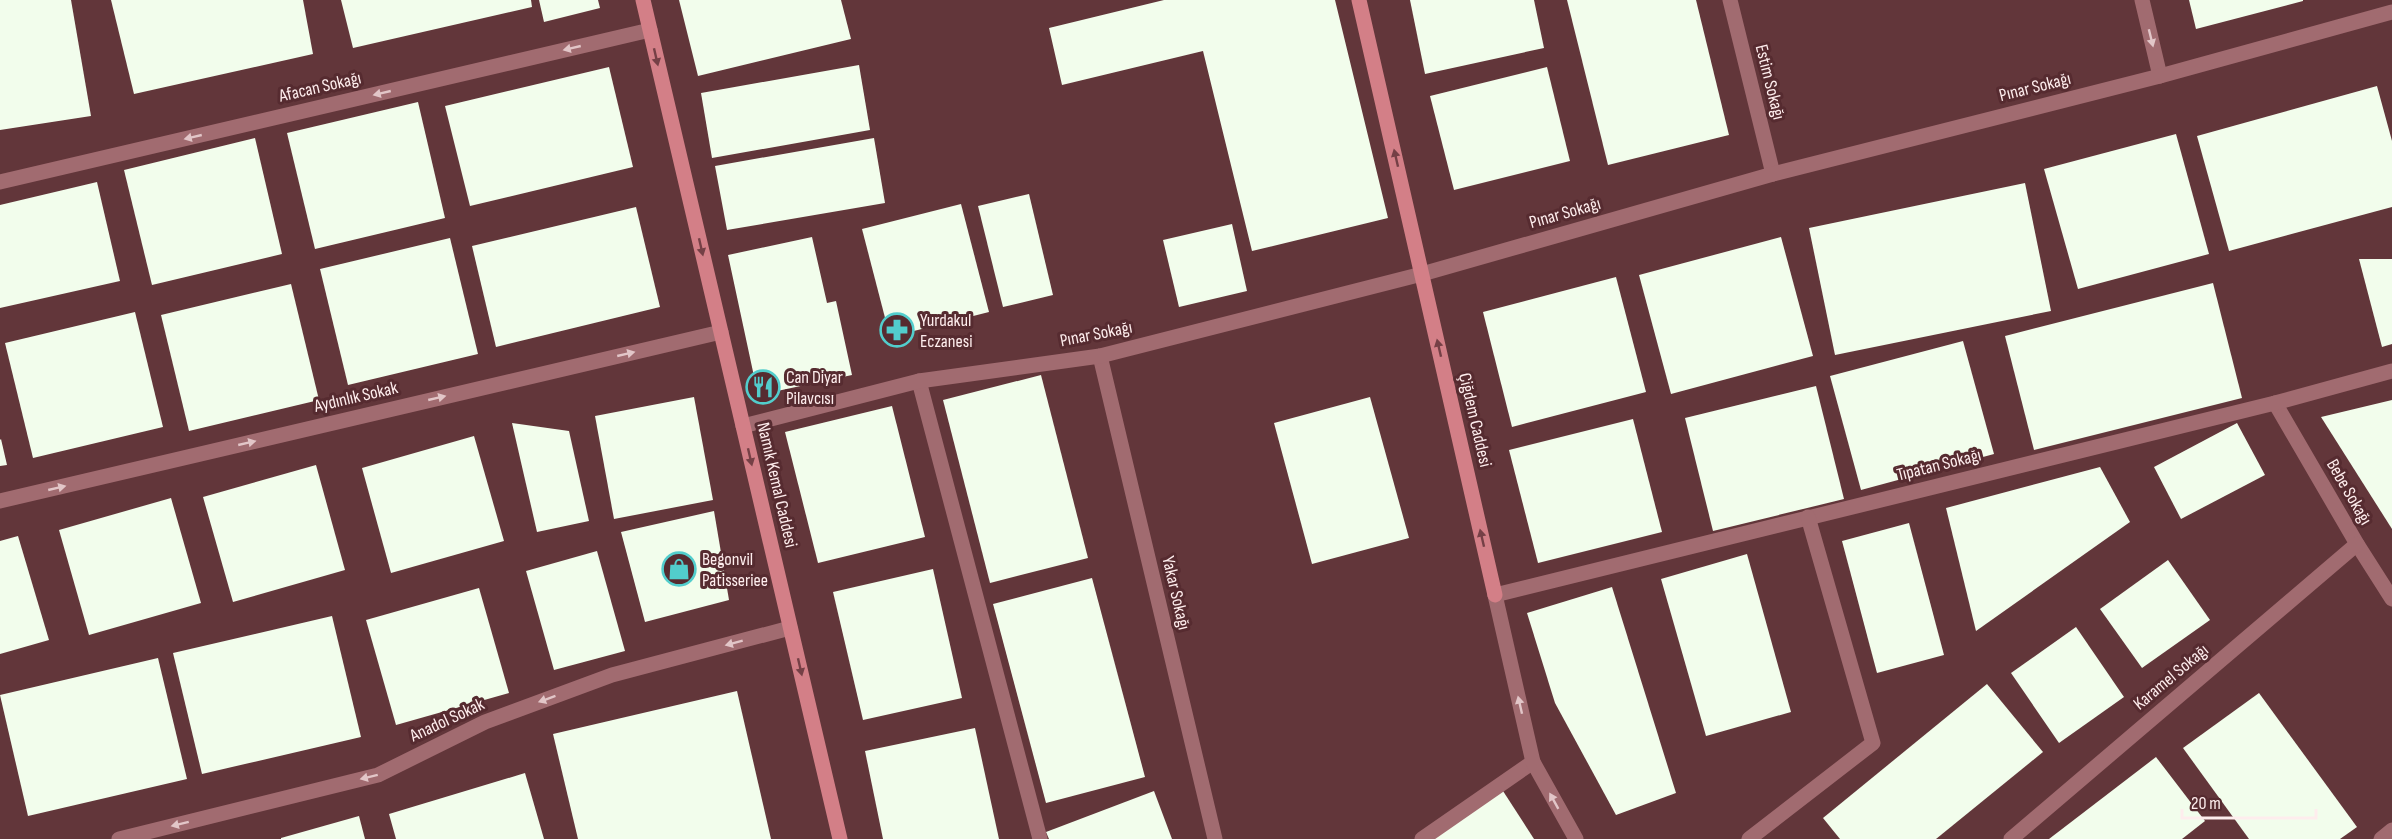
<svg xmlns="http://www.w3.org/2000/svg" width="2392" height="839" font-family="'Sofia Sans Condensed',sans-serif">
<rect width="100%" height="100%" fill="#62363a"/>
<g fill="#f2fdec">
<polygon points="0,0 71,0 91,116 0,130"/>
<polygon points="111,0 303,0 313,54 134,94"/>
<polygon points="341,0 531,0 532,7 353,48"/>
<polygon points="539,0 598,0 600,8 544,22"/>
<polygon points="679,0 841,0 851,39 698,76"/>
<polygon points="1164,0 1335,0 1388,218 1252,251 1203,51 1062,85 1049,28"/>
<polygon points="1410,0 1534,0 1544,48 1425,74"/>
<polygon points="1567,0 1696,0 1729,135 1608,165"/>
<polygon points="2189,0 2303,0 2303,1 2196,29"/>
<polygon points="859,65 870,130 712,158 701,93"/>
<polygon points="609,67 633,167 470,206 445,106"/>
<polygon points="1547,67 1570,161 1454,190 1430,96"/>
<polygon points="2377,86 2392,141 2392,207 2229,251 2197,136"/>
<polygon points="418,102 445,218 315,249 287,133"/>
<polygon points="2176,134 2209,254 2078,289 2044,169"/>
<polygon points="255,138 282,254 152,285 124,170"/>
<polygon points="874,138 885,203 727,230 715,166"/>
<polygon points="97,182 120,281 0,308 0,205"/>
<polygon points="2025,183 2051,311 1835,355 1809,228"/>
<polygon points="1029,194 1053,295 1003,307 978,206"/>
<polygon points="961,204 989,312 890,337 862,229"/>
<polygon points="636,207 660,307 496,347 472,246"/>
<polygon points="1232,224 1247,291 1179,307 1163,240"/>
<polygon points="812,237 827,303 836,301 852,375 758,395 728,255"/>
<polygon points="1781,237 1813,356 1671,394 1639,275"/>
<polygon points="450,238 478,354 348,385 320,269"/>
<polygon points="2359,259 2392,259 2392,344 2382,347"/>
<polygon points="1616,277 1646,392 1512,427 1483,312"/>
<polygon points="2213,283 2242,398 2034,450 2005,336"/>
<polygon points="291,284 319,400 189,431 161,315"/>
<polygon points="135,312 163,427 33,458 5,343"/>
<polygon points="1963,341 1994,454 1861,490 1830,376"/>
<polygon points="1041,375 1088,558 990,583 943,400"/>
<polygon points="1816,386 1844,499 1713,531 1685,418"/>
<polygon points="694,397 713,500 614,519 595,416"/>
<polygon points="1370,397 1409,538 1312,564 1274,423"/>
<polygon points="2392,400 2392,529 2321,417"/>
<polygon points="892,406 925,537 818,563 785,432"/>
<polygon points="1633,419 1662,532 1538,563 1509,450"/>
<polygon points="512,423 569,431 589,521 537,532"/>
<polygon points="2237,423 2265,475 2181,519 2154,467"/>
<polygon points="474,436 504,541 391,573 362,468"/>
<polygon points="1,439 7,465 0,466 0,440"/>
<polygon points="316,465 345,570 233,602 203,497"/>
<polygon points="2100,467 2130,522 1976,631 1946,508"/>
<polygon points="171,498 201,603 89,635 59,530"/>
<polygon points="714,511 729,600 645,622 621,532"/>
<polygon points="1909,523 1944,655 1877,673 1842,541"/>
<polygon points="18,536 49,640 0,654 0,541"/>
<polygon points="597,551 625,651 554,670 526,571"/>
<polygon points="1747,554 1791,712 1706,736 1661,579"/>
<polygon points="2168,560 2210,620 2142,668 2100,609"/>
<polygon points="933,569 962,698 863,720 833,592"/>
<polygon points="1092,578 1145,777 1046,803 993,604"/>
<polygon points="1612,587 1676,793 1616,815 1555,703 1527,613"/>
<polygon points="479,588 509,693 396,725 366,620"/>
<polygon points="332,616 361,737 202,774 173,653"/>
<polygon points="2076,627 2124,697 2059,743 2011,673"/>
<polygon points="158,658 187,779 28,816 0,695"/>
<polygon points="1987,684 2043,752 1936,839 1840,839 1823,818"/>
<polygon points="737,691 771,839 578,839 553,734"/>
<polygon points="2259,693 2357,827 2340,839 2249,839 2183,748"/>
<polygon points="975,728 999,839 883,839 865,751"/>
<polygon points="2156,757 2205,821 2182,839 2049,839"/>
<polygon points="525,773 544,839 396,839 389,814"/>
<polygon points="1154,791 1172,839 1049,839 1046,832"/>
<polygon points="1503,791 1534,839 1428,839"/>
<polygon points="359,816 365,839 281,839 281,838"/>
</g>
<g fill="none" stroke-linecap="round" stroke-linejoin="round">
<g stroke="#a16b70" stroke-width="15">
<polyline points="1730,0 1773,174"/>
<polyline points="2142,0 2160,76"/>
<polyline points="0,182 650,30"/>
<polyline points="1100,356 1215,839"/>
<polyline points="919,381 1040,839"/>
<polyline points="2275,403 2357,544 2392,599"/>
<polyline points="743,426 919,381 1100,356 1422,274 1773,174 2160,76 2392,12"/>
<polyline points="0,501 721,332"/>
<polyline points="1495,595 2275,403 2392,371"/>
<polyline points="119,839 378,775 485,722 612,675 790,628"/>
<polyline points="1422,839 1533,762"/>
<polyline points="1749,839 1873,743 1808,517"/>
<polyline points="2011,839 2357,544"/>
<polyline points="2381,839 2392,830"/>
</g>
<polyline stroke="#a16b70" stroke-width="15" points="1495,595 1533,762 1576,839"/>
<g stroke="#d37f87" stroke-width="15">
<polyline points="643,0 840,839"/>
<polyline points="1359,0 1495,595"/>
</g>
</g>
<defs><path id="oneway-solid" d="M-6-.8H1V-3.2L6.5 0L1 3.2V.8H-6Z" transform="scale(1.5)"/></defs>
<g fill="#e2c6c8">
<use href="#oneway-solid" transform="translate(2151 38) rotate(76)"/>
<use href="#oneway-solid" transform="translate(572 48) rotate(167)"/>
<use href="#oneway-solid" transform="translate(382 93) rotate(167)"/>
<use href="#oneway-solid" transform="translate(193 137) rotate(167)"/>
<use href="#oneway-solid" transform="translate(626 354) rotate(-13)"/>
<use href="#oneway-solid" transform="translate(437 398) rotate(-13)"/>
<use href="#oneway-solid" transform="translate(247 443) rotate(-13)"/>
<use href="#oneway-solid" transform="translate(57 488) rotate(-13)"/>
<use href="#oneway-solid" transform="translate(734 643) rotate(165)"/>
<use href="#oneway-solid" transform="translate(547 699) rotate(160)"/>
<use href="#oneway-solid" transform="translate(1520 705) rotate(-103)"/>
<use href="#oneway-solid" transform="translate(369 777) rotate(166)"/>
<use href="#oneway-solid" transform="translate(1554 801) rotate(-119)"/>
<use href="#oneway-solid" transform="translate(180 824) rotate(166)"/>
</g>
<g fill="#754046">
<use href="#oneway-solid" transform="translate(656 57) rotate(77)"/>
<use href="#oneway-solid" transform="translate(1396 158) rotate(-103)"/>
<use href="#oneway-solid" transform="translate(701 247) rotate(77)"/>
<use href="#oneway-solid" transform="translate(1439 348) rotate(-103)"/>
<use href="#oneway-solid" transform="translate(750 457) rotate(77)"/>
<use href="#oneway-solid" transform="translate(1482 538) rotate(-103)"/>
<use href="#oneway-solid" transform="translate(800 667) rotate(77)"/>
</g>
<defs>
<symbol id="pharmacy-ring" viewBox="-11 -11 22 22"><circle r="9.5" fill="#562b30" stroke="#52cdcc" stroke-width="1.5"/><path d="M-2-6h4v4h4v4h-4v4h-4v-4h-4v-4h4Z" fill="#52cdcc"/></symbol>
<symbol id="restaurant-ring" viewBox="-11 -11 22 22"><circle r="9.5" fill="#562b30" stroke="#52cdcc" stroke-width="1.5"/><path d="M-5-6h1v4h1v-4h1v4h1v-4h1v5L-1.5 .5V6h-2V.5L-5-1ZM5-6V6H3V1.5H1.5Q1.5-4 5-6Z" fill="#52cdcc"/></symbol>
<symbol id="shop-ring" viewBox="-11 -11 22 22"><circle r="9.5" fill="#562b30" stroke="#52cdcc" stroke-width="1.5"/><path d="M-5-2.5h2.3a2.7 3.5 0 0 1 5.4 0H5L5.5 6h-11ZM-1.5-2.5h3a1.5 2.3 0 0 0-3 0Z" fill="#52cdcc"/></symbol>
</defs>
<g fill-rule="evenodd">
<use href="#pharmacy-ring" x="878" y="311" width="38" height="38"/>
<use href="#restaurant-ring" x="744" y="368" width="38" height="38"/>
<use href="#shop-ring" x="660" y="550" width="38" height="38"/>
</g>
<g text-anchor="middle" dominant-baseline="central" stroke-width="6" stroke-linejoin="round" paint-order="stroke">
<g font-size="18" fill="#feeded" stroke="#562b30">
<text transform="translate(1770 82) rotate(76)">Estim Sokağı</text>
<text transform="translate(320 87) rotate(-13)">Afacan Sokağı</text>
<text transform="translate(2035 87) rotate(-14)">Pınar Sokağı</text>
<text transform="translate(1565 213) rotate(-16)">Pınar Sokağı</text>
<text transform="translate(1096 334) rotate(-11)">Pınar Sokağı</text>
<text transform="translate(356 397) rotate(-13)">Aydınlık Sokak</text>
<text transform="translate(1475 420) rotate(77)">Çiğdem Caddesi</text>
<text transform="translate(1939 465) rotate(-14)">Tıpatan Sokağı</text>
<text transform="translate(777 485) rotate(77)">Namık Kemal Caddesi</text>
<text transform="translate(2349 492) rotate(60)">Bebe Sokağı</text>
<text transform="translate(1176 593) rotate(77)">Yakar Sokağı</text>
<text transform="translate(2171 677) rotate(-40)">Karamel Sokağı</text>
<text transform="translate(447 720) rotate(-25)">Anadol Sokak</text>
</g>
<g font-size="18" fill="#feeded" stroke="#562b30" text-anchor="start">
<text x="920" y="320">Yurdakul<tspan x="920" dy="21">Eczanesi</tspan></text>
<text x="786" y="377">Can Diyar<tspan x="786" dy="21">Pilavcısı</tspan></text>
<text x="702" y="559">Begonvil<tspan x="702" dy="21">Patisseriee</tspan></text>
</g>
</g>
<path d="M2182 809v9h134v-9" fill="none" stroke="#feeded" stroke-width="3"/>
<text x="2191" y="809" font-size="18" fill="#feeded" stroke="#562b30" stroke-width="4.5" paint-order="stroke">20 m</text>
</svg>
